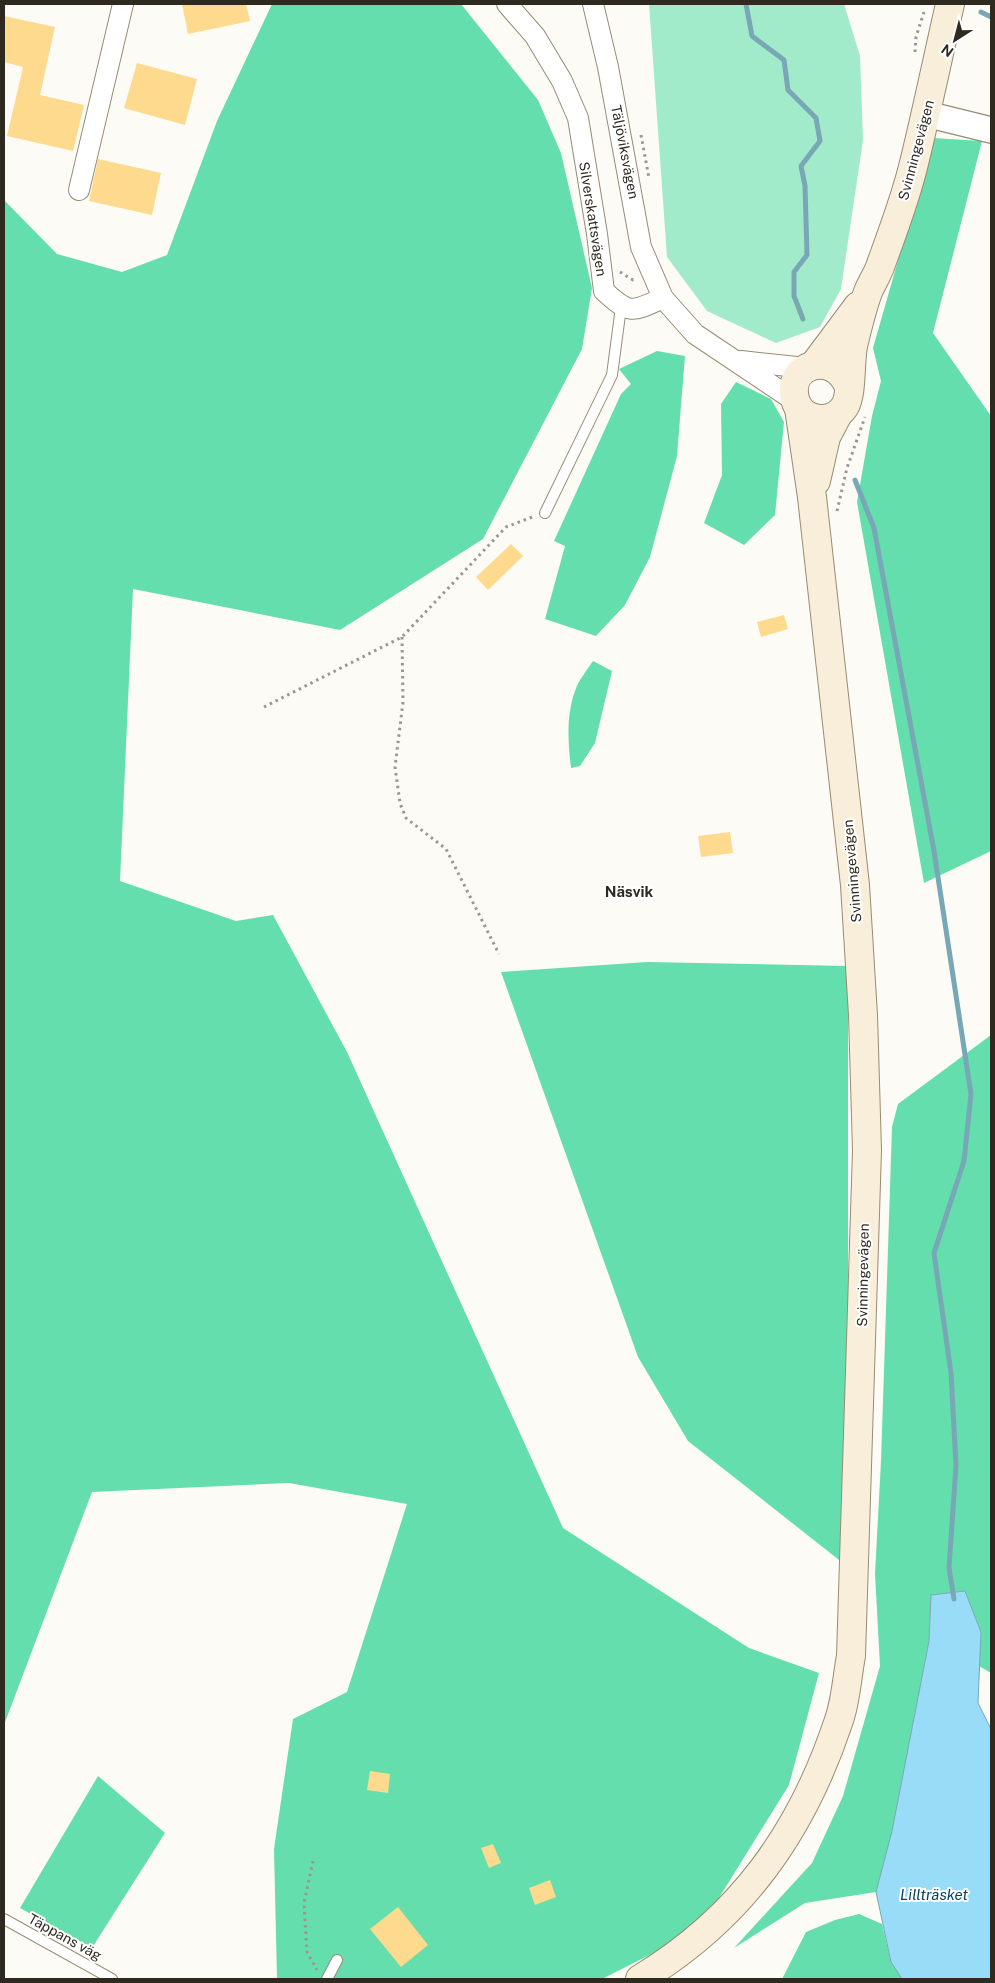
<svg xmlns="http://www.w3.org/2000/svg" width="995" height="1983" font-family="'Public Sans',sans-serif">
<rect width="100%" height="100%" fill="#fdfbf6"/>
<polygon fill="#a2ebca" points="649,4 844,4 860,56 863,140 841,289 820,327 776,343 707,311 667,257"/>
<g fill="#65deae">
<polygon points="272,4 461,4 538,100 561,153 592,288 582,349 483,539 340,630 133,589 120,881 236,921 273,915 347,1052 563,1528 749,1648 819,1673 789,1785 699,1930 602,1979 277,1979 274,1849 293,1719 347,1692 407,1504 289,1483 92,1492 4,1725 4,200 57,254 122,272 167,255 217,121"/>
<polygon points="933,138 982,141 933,333 991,416 991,851 924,883 857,502 872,416 881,381 873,348"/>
<polygon points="657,351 685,356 677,456 650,557 625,605 596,636 545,619 565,546 554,541 621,394 631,384 619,369"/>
<polygon points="736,382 771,399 784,422 775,515 744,545 704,523 722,475 721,404"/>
<path d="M593 661 612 671 595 743 580 766 571 768C568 743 566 716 575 691 578 681 587 670 593 661Z"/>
<polygon points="647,962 848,966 848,1567 688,1441 638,1357 501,972"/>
<polygon points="991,1035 991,1673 979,1666 981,1632 965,1591 931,1595 929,1641 892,1831 876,1892 805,1903 734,1948 812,1863 843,1796 880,1666 875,1574 881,1461 892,1127 898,1104"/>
<polygon points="98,1776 165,1833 92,1948 20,1908"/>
<polygon points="859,1914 882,1924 891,1962 902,1979 782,1979 806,1932 835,1920"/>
</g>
<polygon fill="#98dcf7" stroke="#78a7b6" points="965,1591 981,1632 978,1703 991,1729 991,1979 902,1979 891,1962 876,1892 892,1831 929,1641 931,1595"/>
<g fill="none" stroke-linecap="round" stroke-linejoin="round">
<g stroke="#78a7b6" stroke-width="5">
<polyline points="746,4 752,36 784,60 788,90 816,118 820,141 801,166 805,186 807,255 794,272 794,296 803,319"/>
<polyline points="981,12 991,17"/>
<polyline points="855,480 874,528 934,851 971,1094 964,1161 934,1253 951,1373 956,1465 949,1568 954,1599"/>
</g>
</g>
<g fill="#fdda8d">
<polygon points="182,4 246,4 250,21 188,34"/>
<polygon points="4,16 55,27 40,95 84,105 73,151 7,136 23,67 4,62"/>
<polygon points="137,63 197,79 185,125 124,108"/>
<polygon points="98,159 161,173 152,215 89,201"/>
<polygon points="511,544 523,556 488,590 476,577"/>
<polygon points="784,615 788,629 761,637 757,622"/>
<polygon points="730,832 733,853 701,857 698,836"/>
<polygon points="370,1771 390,1774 388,1793 367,1790"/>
<polygon points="493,1844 501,1863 489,1868 481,1848"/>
<polygon points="550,1880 556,1897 535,1905 529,1888"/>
<polygon points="398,1907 428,1945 401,1967 370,1929"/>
</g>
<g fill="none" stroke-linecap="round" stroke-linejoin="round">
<defs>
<g id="service">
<polyline points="545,513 612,375 621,307"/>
<polyline points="4,1919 112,1979"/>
<polyline points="327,1979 337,1960"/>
</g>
<g id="minor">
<path d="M507 4 535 36 562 81 578 118 597 234 604 291C630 315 632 312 663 298"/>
<polyline points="593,4 608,67 641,247 663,298 695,334 795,401"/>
<polyline points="79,190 123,4"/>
<polyline points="741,361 806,368"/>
</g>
<polyline id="tertiary" points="926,114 991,130"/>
<g id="secondary">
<polyline points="814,365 858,306"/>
<path d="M848 385C833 350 786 364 795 399 800 422 833 426 845 406 852 394 850 362 853 346 857 329 862 308 868 292 872 282 878 274 881 264 893 231 906 197 914 163 927 110 938 57 950 4"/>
<polyline points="816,481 826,437 838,414"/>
<path d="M640 1979C741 1918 802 1832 839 1720 846 1700 847 1677 851 1656L867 1150 863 1015 855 885 812 497 799 408"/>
</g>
</defs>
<use href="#service" stroke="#978c74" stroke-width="12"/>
<use href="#minor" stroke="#978c74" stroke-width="22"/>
<use href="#tertiary" stroke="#978c74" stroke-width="28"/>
<use href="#secondary" stroke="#978c74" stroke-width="30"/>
<g stroke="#9a9790" stroke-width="3" stroke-dasharray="2.5 4" stroke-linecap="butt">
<polyline points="915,52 916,37 924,12"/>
<polyline points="641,135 649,178"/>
<polyline points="620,272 633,280 636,279"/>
<polyline points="837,511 847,468 865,417"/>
<polyline points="402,637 403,702 395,767 400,803 406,818 446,849 499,954"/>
<polyline points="264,707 402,637 506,527 535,516"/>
<polyline points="313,1861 304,1903 307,1952 317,1970"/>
</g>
<use href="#service" stroke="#fff" stroke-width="10"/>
<use href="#minor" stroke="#fff" stroke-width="20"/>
<use href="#tertiary" stroke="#fff" stroke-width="25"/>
<use href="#secondary" stroke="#f8eed9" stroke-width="28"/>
</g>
<g text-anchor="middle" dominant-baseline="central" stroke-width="4" stroke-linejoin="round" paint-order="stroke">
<g font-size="14" fill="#2e2a20" stroke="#fff">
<text transform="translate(916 150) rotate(-75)">Svinningevägen</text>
<text transform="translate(625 152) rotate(79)">Täljöviksvägen</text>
<text transform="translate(593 219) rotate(81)">Silverskattsvägen</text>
<text transform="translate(852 871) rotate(-95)">Svinningevägen</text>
<text transform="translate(863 1275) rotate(-89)">Svinningevägen</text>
<text transform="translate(65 1937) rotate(29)">Täppans väg</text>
</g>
<g font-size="15" font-weight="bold" fill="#2e2a20" stroke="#fff">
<text x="629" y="891">Näsvik</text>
</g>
<g font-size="15" font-style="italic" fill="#054254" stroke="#fff">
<text x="934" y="1894">Lillträsket</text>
</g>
</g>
<rect width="995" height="1983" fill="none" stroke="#2e2a20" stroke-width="10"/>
<g transform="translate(955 40) rotate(216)" stroke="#ffffff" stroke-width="4" paint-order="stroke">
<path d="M0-4L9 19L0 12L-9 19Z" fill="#2e2a20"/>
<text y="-8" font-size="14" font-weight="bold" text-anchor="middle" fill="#2e2a20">N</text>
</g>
</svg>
